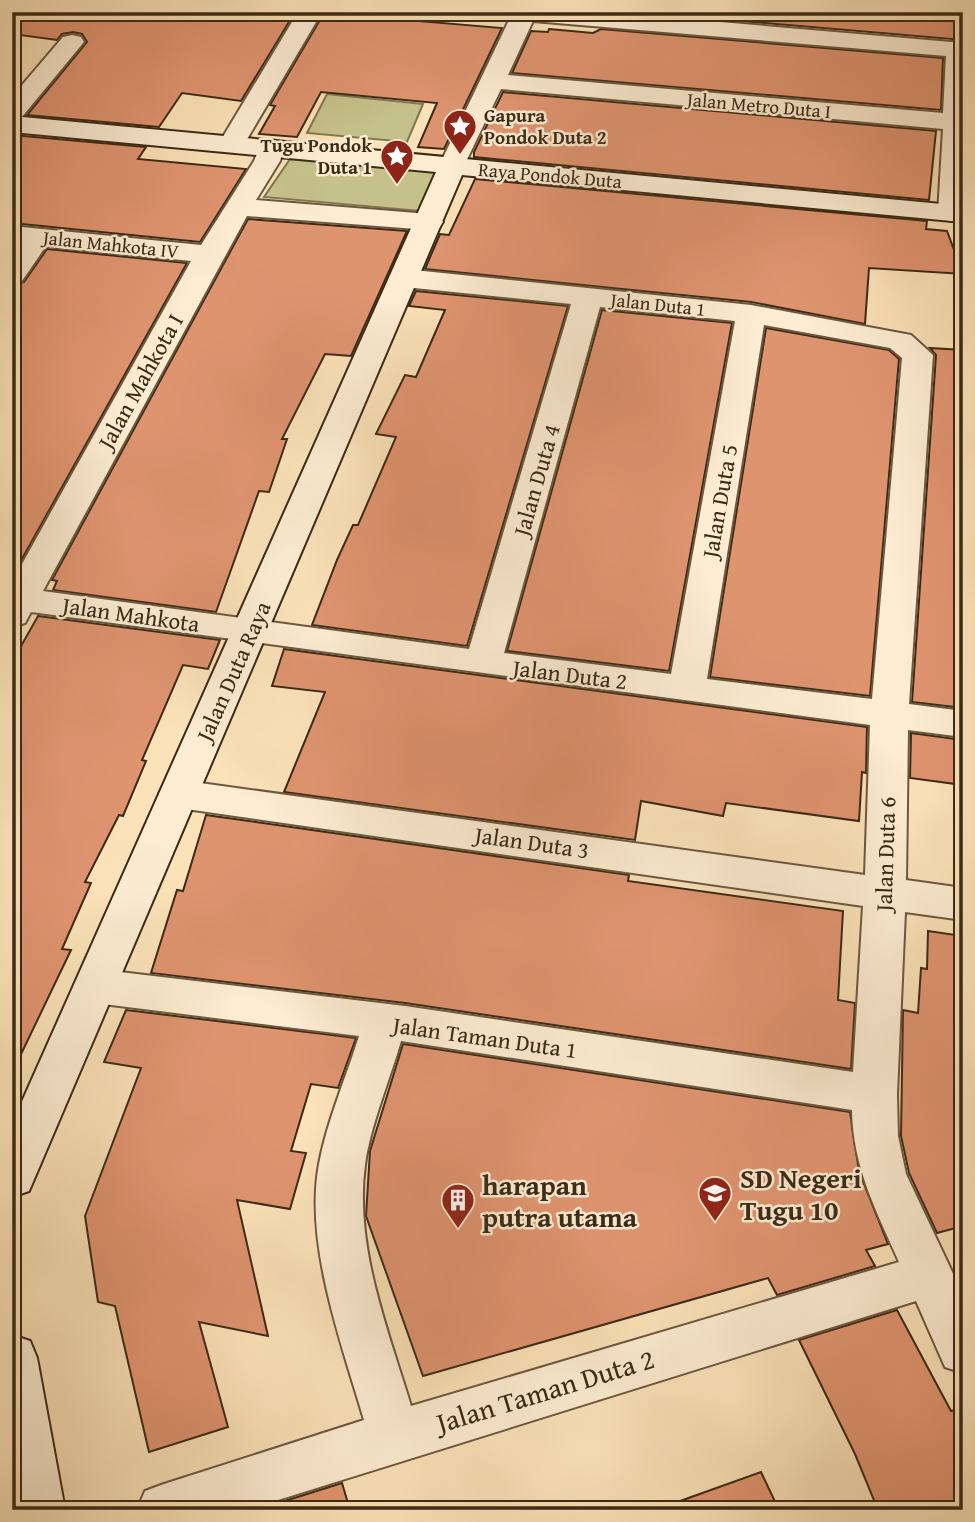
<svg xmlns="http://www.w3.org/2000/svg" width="975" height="1522" font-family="'Gentium Book Plus',serif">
<rect width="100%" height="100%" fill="#fbe2b9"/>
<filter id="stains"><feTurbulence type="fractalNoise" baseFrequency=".00286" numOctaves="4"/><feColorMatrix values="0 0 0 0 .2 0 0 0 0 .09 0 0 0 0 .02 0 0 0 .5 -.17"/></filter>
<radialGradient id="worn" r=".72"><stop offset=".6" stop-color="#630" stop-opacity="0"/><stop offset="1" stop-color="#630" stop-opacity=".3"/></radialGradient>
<g fill="#c5c18a" stroke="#807650" stroke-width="2">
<polygon points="327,94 423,104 407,142 307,133"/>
<polygon points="290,159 438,170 420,211 264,197"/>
</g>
<g fill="#df9470" stroke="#3c2a16" stroke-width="2">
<polygon points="14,12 295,12 241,101 182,93 159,127 27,115 87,42 82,34 73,32 62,34 57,40 12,34"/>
<polygon points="636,12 873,12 963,20 963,40"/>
<polygon points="324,13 502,28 444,149 418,147 437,103 321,92 297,137 259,134 275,106 270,105"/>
<polygon points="549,29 593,33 601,29 943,58 941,110 512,73 531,31 548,32"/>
<polygon points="503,92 936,131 929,200 474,157 474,152"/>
<polygon points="12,135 146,147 138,159 246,169 200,242 12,223"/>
<polygon points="475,179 927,221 926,229 947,231 963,274 869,268 865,324 751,302 425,269 440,234 449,235"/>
<polygon points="248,219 407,231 351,356 325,354 282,439 287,439 269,492 259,491 216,612 53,590 57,581 52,580"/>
<polygon points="47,249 187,263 13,575 12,286 24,282"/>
<polygon points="416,291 568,306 467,646 312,625 337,560 353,525 358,525 396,437 376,434 405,375 416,377 445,310 409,306"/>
<polygon points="602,310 732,323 669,671 507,651"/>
<polygon points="766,328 889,350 899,359 870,696 710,677"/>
<polygon points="930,348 963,350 963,708 912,702 936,355"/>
<polygon points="38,616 220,640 208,669 183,665 142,760 146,761 123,816 119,815 85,882 91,883 62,949 71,950 12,1073 12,662"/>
<polygon points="284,649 867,727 866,773 862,772 859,821 726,803 723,816 641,801 635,840 284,792 325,692 272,686"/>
<polygon points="911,733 963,740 963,785 910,778"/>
<polygon points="206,815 629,875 628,881 843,911 838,1000 855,1003 851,1069 405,1003 151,973 177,890 183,891"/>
<polygon points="928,931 963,936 963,1226 937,1233 909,1173 901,1136 903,1010 918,1013 921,968 927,969"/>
<polygon points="126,1010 356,1038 338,1088 311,1084 291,1151 306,1153 290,1209 237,1200 268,1336 199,1322 228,1427 149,1452 115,1306 98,1302 85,1216 141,1068 104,1062"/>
<polygon points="403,1044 850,1112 859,1171 888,1244 866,1250 875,1266 777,1295 768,1278 423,1376 366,1216 370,1151"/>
<polygon points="897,1310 951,1411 963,1408 963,1510 878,1510 855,1454 799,1340"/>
<polygon points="761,1472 779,1510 670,1510 669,1505"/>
<polygon points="342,1483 350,1510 256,1510"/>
</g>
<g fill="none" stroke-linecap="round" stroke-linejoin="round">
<defs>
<g id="street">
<polygon points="298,12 322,12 240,151 222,151 218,145"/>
<path d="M504 12H603L963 43V217L952 221 942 219 938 213 943 129 501 89 461 172H443L439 166 510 18ZM533 21 946 56 943 113 508 75Z"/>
<polygon points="72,35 81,37 84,42 21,118 12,121 12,97 63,37"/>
<path d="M271 140 280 142 284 148 280 161 256 200 429 214 439 216 443 222 439 228 429 230 247 216 43 591 469 649 571 304 404 287 394 284 390 278 394 272 404 269 751 305 911 335 933 355 909 704 963 711V737L908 730 906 880 963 888V920L905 912 897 1094 898 1136 906 1174 963 1295V1373L945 1367 916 1301 246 1510H137L145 1491 164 1484 364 1420C342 1345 304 1243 319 1164 327 1121 346 1078 359 1036L95 1003 80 998 74 986 80 974 95 969 405 1006 853 1072 863 906 179 808 165 804 159 794 165 784 179 780 865 875 870 725 31 612 25 623 12 627V582L191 261 46 246 22 281 12 284V254L20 243 12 242V226L201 245 254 161 262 142ZM600 307 735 321 671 674 504 653ZM764 325 890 348 902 358 872 699 707 679ZM401 1041 852 1110C853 1168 876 1210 899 1262L411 1406C388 1330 354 1246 365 1165 370 1127 390 1079 401 1041Z"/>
</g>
<g id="secondary">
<polygon points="12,116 963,206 963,222 462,175 35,1177 29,1191 12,1197 12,1124 436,172 12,132"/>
<polygon points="12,1335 30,1341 37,1358 65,1510 12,1510"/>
</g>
</defs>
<use href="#street" stroke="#6c583f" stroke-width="4"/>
<use href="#secondary" stroke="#3c2a16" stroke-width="4"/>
<use href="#street" fill="#fcecd2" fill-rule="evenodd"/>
<use href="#secondary" fill="#fcecd2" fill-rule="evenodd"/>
</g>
<defs>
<symbol id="sight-pin" viewBox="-11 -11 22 30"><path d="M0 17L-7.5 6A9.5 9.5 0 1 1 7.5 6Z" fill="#8f2418" stroke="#fcecd2"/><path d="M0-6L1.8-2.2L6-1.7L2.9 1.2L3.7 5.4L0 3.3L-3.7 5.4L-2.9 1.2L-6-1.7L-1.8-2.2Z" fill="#fff"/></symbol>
<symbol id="school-pin" viewBox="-11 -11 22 30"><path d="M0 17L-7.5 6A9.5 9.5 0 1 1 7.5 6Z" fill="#8f2418" stroke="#fcecd2"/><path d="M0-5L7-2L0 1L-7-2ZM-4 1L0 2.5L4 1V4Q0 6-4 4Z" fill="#fff"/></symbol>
<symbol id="building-pin" viewBox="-11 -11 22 30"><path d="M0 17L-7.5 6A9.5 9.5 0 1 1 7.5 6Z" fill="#8f2418" stroke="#fcecd2"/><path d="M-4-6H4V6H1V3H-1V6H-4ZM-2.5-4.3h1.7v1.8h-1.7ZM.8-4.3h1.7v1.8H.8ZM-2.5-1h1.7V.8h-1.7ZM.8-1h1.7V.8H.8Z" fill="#fff"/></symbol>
</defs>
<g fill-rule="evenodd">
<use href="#sight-pin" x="441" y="107" width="38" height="52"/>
<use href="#sight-pin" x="378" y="137" width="38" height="52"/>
<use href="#school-pin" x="696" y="1174" width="38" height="52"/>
<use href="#building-pin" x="439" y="1181" width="38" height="52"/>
</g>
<g text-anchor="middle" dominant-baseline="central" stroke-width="5" stroke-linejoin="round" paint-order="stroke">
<g font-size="19" fill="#3c2a16" stroke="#fcecd2">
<text transform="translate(759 105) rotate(5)">Jalan Metro Duta I</text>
<text transform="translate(550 175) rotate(5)">Raya Pondok Duta</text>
<text transform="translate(111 244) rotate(6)">Jalan Mahkota IV</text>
<text transform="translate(658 304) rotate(6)">Jalan Duta 1</text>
</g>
<g font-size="19" font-weight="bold" fill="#3c2a16" stroke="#fcecd2" text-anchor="start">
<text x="484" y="115">Gapura<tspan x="484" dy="22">Pondok Duta 2</tspan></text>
<text x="372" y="145" text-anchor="end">Tugu Pondok<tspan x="372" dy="22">Duta 1</tspan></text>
</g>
<g font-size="23" fill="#3c2a16" stroke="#fcecd2">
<text transform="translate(140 381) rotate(-61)">Jalan Mahkota I</text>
<text transform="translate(536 480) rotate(-74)">Jalan Duta 4</text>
<text transform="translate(719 501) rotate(-80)">Jalan Duta 5</text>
<text transform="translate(131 614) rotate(8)">Jalan Mahkota</text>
<text transform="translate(233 671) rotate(-66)">Jalan Duta Raya</text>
<text transform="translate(570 674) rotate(7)">Jalan Duta 2</text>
<text transform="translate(532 842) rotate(8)">Jalan Duta 3</text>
<text transform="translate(885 854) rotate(-88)">Jalan Duta 6</text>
<text transform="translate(485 1037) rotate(8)">Jalan Taman Duta 1</text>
</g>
<g font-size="28" font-weight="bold" fill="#3c2a16" stroke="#fcecd2" text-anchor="start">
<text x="740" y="1177">SD Negeri<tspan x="740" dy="32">Tugu 10</tspan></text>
<text x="482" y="1184">harapan<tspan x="482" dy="32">putra utama</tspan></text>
</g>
<g font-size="28" fill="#3c2a16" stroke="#fcecd2">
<text transform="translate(545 1390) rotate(-17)">Jalan Taman Duta 2</text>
</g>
</g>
<rect width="975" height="1522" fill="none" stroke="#fbe2b9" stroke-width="42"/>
<rect x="14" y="14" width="947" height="1494" fill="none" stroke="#3c2a16" stroke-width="3.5"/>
<rect x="21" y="21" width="933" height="1480" fill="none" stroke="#3c2a16" stroke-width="2"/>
<rect width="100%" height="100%" filter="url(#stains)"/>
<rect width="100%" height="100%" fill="url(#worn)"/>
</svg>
